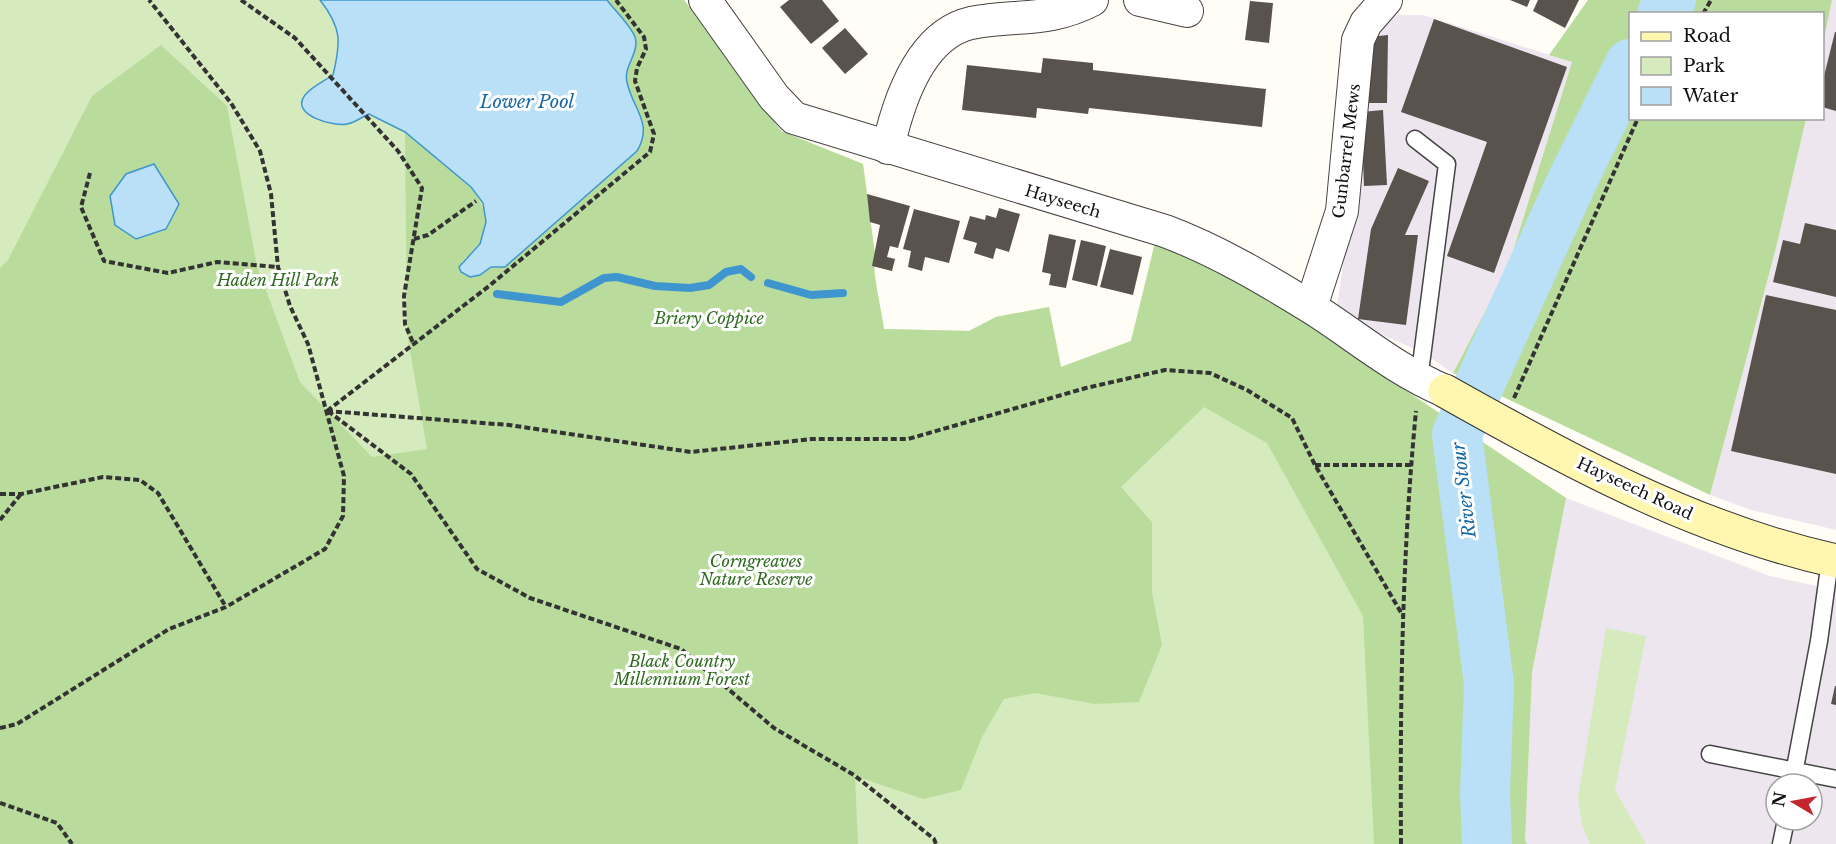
<svg xmlns="http://www.w3.org/2000/svg" width="1836" height="844" font-family="'Libre Baskerville',serif">
<rect width="100%" height="100%" fill="#fffdf5"/>
<g fill="#eee6ef" fill-rule="evenodd">
<polygon points="1832,0 1836,0 1836,530 1751,510 1710,495 1776,248 1806,119 1822,118 1823,44"/>
<polygon points="1390,15 1423,15 1572,62 1507,270 1453,373 1423,353 1336,314 1351,208 1369,37"/>
<path d="M1566 498 1770 576 1836 590V844H1527L1525 840 1532 672ZM1776 784H1812V820H1776Z"/>
</g>
<g fill="#d5ebbd">
<path d="M0 0H684L781 131 863 164 875 255C871 269 882 311 884 329L969 331 996 317 1049 307 1061 367 1131 341 1156 239 1281 306 1566 498 1532 672 1525 840 1527 844H0Z"/>
<polygon points="1606,628 1646,636 1615,790 1646,844 1590,844 1582,825 1578,798"/>
</g>
<g fill="#b9dc9c">
<path d="M607 0H684L781 131 863 164 875 255C871 269 882 311 884 329L969 331 996 317 1049 307 1061 367 1131 341 1156 239 1201 254 1566 498 1532 672 1525 840 1527 844H1374L1363 616 1267 443 1204 407 1121 487 1152 522V592L1162 645 1139 702 1095 704 1035 693 1004 699 982 737 961 790 923 799 855 776 858 844H0V268L8 260 92 96 161 45 227 106 257 266 300 382 372 457 427 449 407 333 405 132C433 155 512 202 478 246 474 252 467 257 461 262L480 275 491 267 500 268 644 127 627 83 626 74 636 47 634 36Z"/>
<polygon points="1588,0 1832,0 1823,44 1822,14 1630,14 1630,118 1806,119 1776,248 1710,495 1453,373 1507,270 1572,62 1549,55"/>
</g>
<g fill="#b9e0f7" stroke="#3f96cf" stroke-width="1.5">
<path d="M320 0H607C615 11 630 24 635 37 640 53 623 66 627 82 632 108 654 123 637 151L505 267H491L480 275 470 277 461 272 459 267 480 244 486 222 483 203 471 187 405 132 369 114C362 117 354 123 347 124 334 127 289 115 305 95 311 87 324 81 333 75 341 42 342 28 320 0Z"/>
<polygon points="154,164 179,204 166,229 136,239 115,225 110,196 126,174"/>
</g>
<g fill="none" stroke-linecap="round" stroke-linejoin="round">
<g stroke="#3f96cf" stroke-width="8">
<polyline points="768,283 811,295 843,293"/>
<polyline points="497,294 561,302 604,278 617,277 655,286 690,288 709,285 726,272 741,269 751,277"/>
</g>
<g stroke="#b9e0f7" stroke-width="50">
<polyline points="1662,14 1671,0"/>
<polyline points="1487,844 1485,794 1489,684 1457,434 1573,179 1630,64"/>
</g>
</g>
<g fill="#5a524d">
<polygon points="789,0 822,0 839,21 811,44 780,7"/>
<polygon points="1510,0 1530,0 1527,7"/>
<polygon points="1538,0 1579,0 1565,28 1533,11"/>
<polygon points="1250,1 1273,3 1269,43 1245,40"/>
<polygon points="1434,19 1567,67 1494,273 1447,256 1487,142 1401,112"/>
<polygon points="845,28 868,54 845,74 822,48"/>
<polygon points="1835,32 1836,32 1836,111 1822,107 1822,84"/>
<polygon points="1388,35 1387,103 1363,103 1369,37"/>
<polygon points="1043,58 1093,63 1093,70 1266,89 1262,127 1089,108 1088,114 1037,108 1036,118 962,110 967,65 1041,73"/>
<polygon points="1383,110 1387,185 1364,186 1361,112"/>
<polygon points="1398,168 1429,181 1405,235 1418,235 1406,325 1358,319 1371,229"/>
<polygon points="867,194 910,206 898,248 890,246 887,257 895,259 892,271 872,266 880,225 870,222"/>
<polygon points="999,208 1020,214 1009,252 996,248 993,259 974,253 977,243 963,239 970,216 985,220 986,215 996,218"/>
<polygon points="914,209 960,221 949,263 925,257 922,271 908,267 911,251 903,249"/>
<polygon points="1805,223 1836,230 1836,297 1773,282 1783,240 1800,244"/>
<polygon points="1049,234 1076,240 1066,288 1049,285 1051,274 1042,272"/>
<polygon points="1081,240 1106,246 1097,286 1072,280"/>
<polygon points="1110,249 1142,257 1133,295 1100,287"/>
<polygon points="1766,295 1836,310 1836,474 1731,451"/>
<polygon points="1835,686 1836,686 1836,705 1831,704"/>
</g>
<g fill="none" stroke-linecap="round" stroke-linejoin="round">
<defs>
<g id="lane">
<polyline points="1415,139 1447,164 1419,380"/>
<polyline points="1710,754 1836,779"/>
<polyline points="1792,784 1819,641 1830,560"/>
<polyline points="1781,844 1786,820"/>
</g>
<g id="street">
<path d="M705 0 774 97 794 118 1165 231C1216 250 1265 279 1312 308 1356 336 1397 371 1445 391"/>
<polyline points="1140,0 1187,11"/>
<path d="M888 148C898 103 919 35 971 23 1015 14 1048 23 1092 0"/>
<polyline points="1311,307 1342,211 1358,40 1366,23 1386,0"/>
</g>
<path id="secondary" d="M1445 391C1569 461 1696 530 1836 561"/>
</defs>
<use href="#lane" stroke="#444" stroke-width="19"/>
<use href="#street" stroke="#444" stroke-width="34"/>
<use href="#secondary" stroke="#333" stroke-width="35"/>
<g stroke="#333" stroke-width="4" stroke-dasharray="6 3" stroke-linecap="butt">
<polyline points="241,0 295,38 398,151 422,188 404,296 405,324 414,345"/>
<polyline points="1703,14 1711,0"/>
<polyline points="90,173 81,207 104,261 168,273 217,262 278,267"/>
<polyline points="414,239 428,235 476,201"/>
<polyline points="1514,398 1638,118"/>
<polyline points="327,411 509,425 691,452 812,439 908,439 1086,388 1165,370 1210,373 1247,390 1292,418 1315,465 1403,616"/>
<polyline points="327,411 489,286 650,152 654,134 635,81 637,68 646,49 644,37 616,0"/>
<polyline points="328,411 411,474 477,569 530,598 681,649 774,728 854,775 934,839 936,844"/>
<polyline points="1315,465 1411,465"/>
<polyline points="0,494 21,494 103,477 140,480 158,493 226,607"/>
<polyline points="0,520 21,494"/>
<polyline points="0,728 17,724 169,629 226,607 325,549 343,516 344,476 308,344 290,306 278,267 271,194 260,151 231,103 149,0"/>
<polyline points="0,803 57,823 72,844"/>
<path d="M1401 844C1400 699 1402 555 1416 411"/>
</g>
<use href="#lane" stroke="#fff" stroke-width="16"/>
<use href="#street" stroke="#fff" stroke-width="32"/>
<use href="#secondary" stroke="#fff6b0" stroke-width="33"/>
</g>
<g text-anchor="middle" dominant-baseline="central" stroke-width="6" stroke-linejoin="round" paint-order="stroke">
<g font-size="16" fill="#111" stroke="#fff">
<text transform="translate(1346 151) rotate(-83)">Gunbarrel Mews</text>
<text transform="translate(1063 201) rotate(17)">Hayseech</text>
<text transform="translate(1635 488) rotate(25)">Hayseech Road</text>
</g>
<g font-size="16" font-style="italic" fill="#2f6b1f" stroke="#fff">
<text x="278" y="280">Haden Hill Park</text>
<text x="709" y="318">Briery Coppice</text>
<text x="756" y="561">Corngreaves<tspan x="756" dy="18">Nature Reserve</tspan></text>
<text x="682" y="661">Black Country<tspan x="682" dy="18">Millennium Forest</tspan></text>
</g>
<g font-size="18" font-style="italic" fill="#1768a6" stroke="#fff">
<text x="527" y="102">Lower Pool</text>
<text transform="translate(1464 490) rotate(-97)">River Stour</text>
</g>
</g>
<rect x="1629" y="12" width="195" height="108" fill="#ffffff" stroke="#a0a0a0" stroke-width="1.5"/>
<rect x="1641" y="32" width="30" height="9" fill="#fff6b0" stroke="#a0a0a0" stroke-width="1.5"/>
<text x="1683" y="42" font-size="18" fill="#111111">Road</text>
<rect x="1641" y="57" width="30" height="18" fill="#d5ebbd" stroke="#a0a0a0" stroke-width="1.5"/>
<text x="1683" y="72" font-size="18" fill="#111111">Park</text>
<rect x="1641" y="87" width="30" height="18" fill="#b9e0f7" stroke="#a0a0a0" stroke-width="1.5"/>
<text x="1683" y="102" font-size="18" fill="#111111">Water</text>
<g transform="translate(1794 802) rotate(280)"><circle r="28" fill="#ffffff" stroke="#a0a0a0" stroke-width="1.5"/>
<path d="M0-4.5L10 22L0 15L-10 22Z" fill="#c4262e"/>
<text y="-9" font-size="16" font-weight="bold" text-anchor="middle" fill="#111111">N</text>
</g>
</svg>
